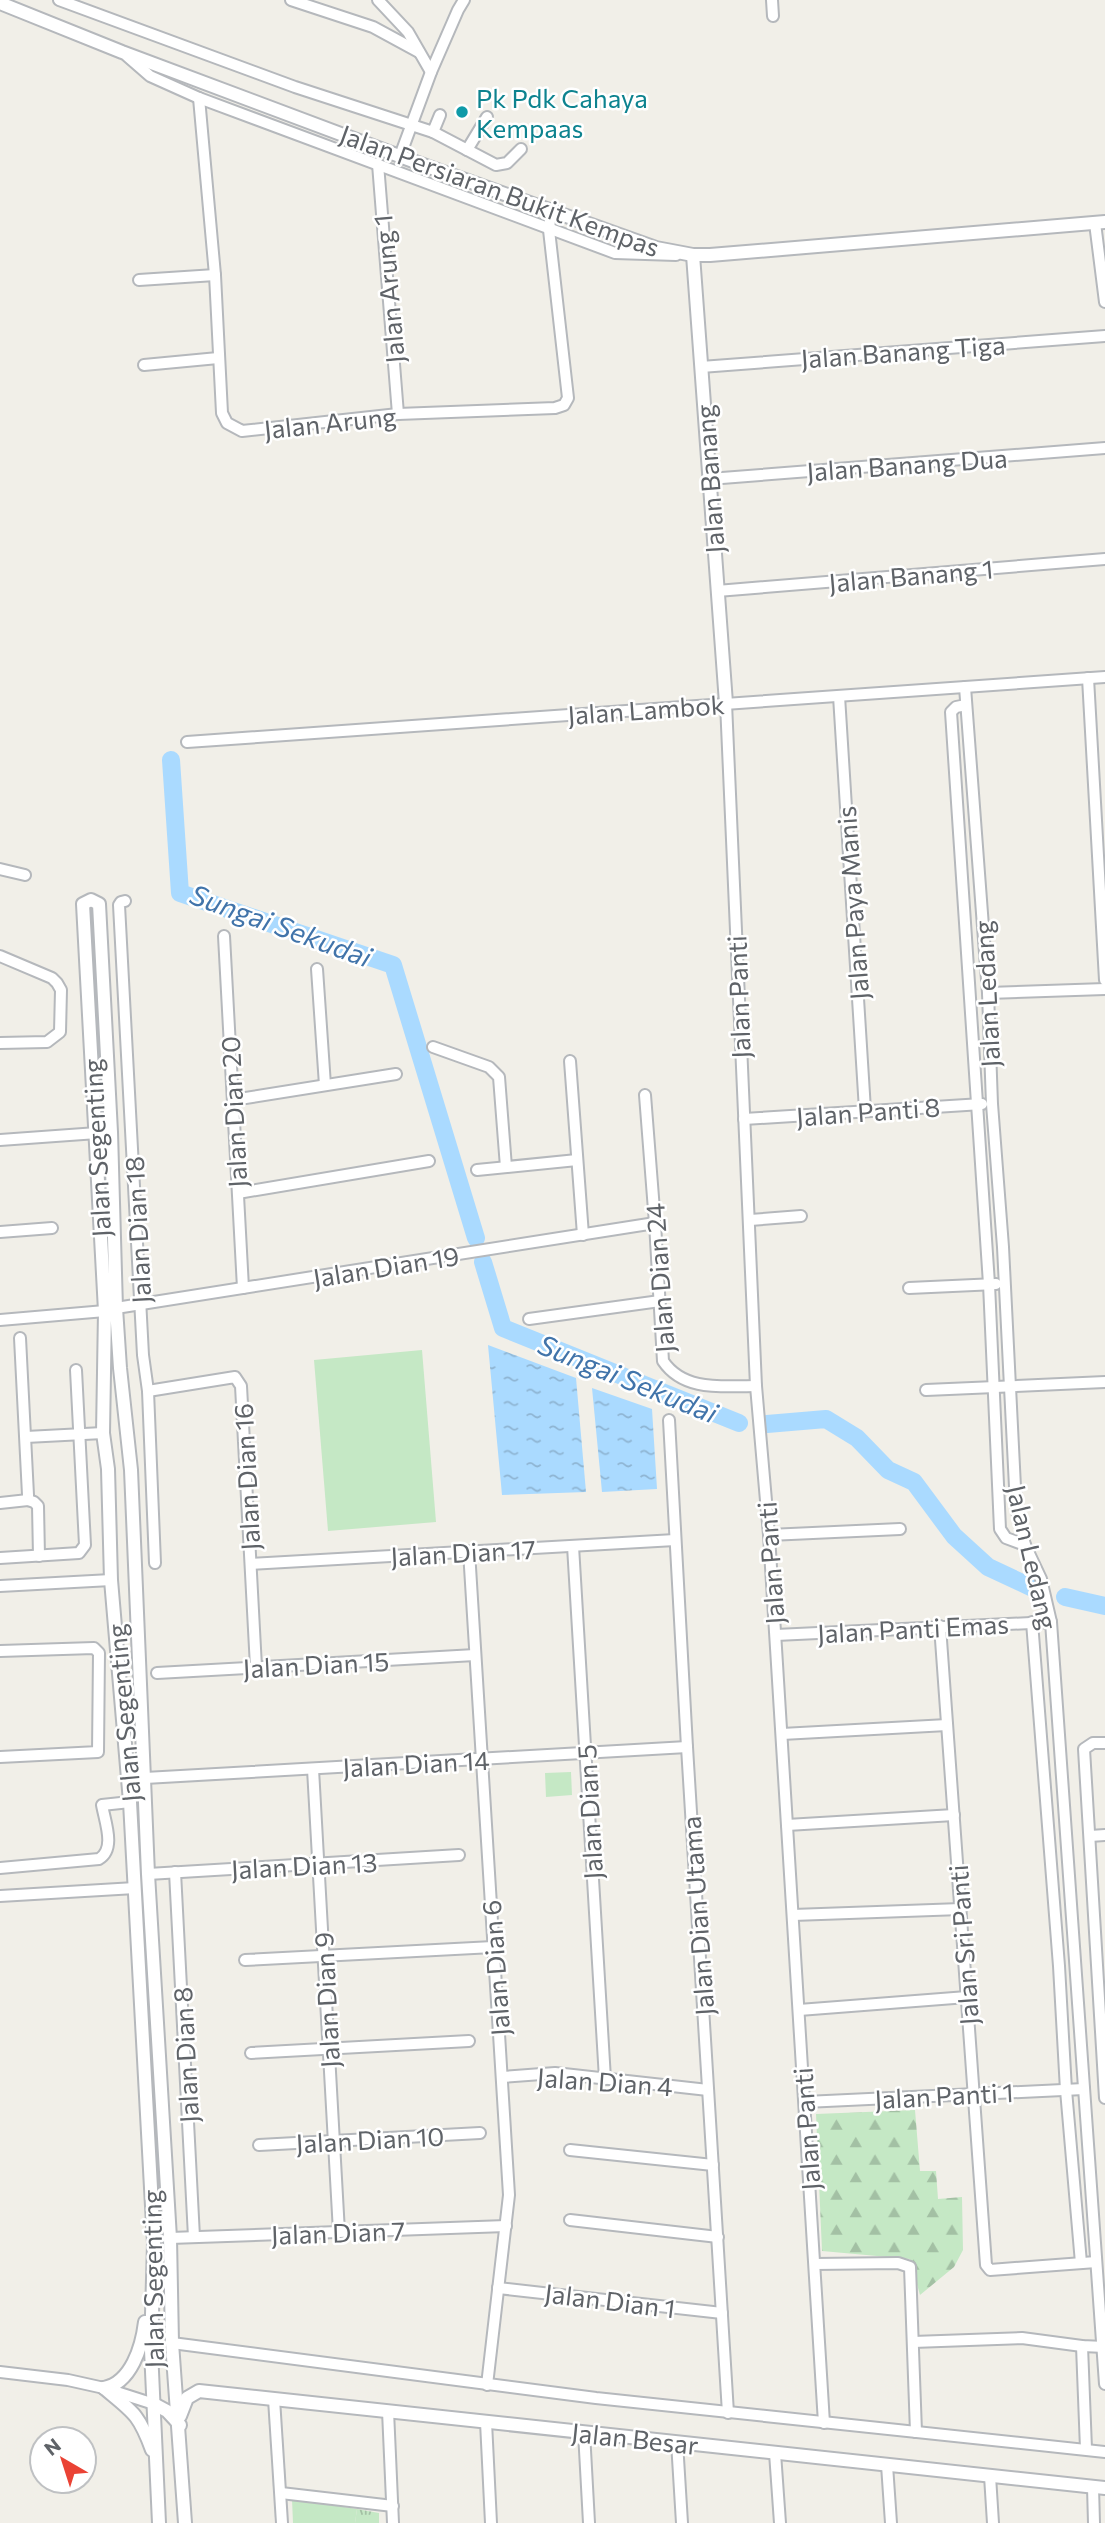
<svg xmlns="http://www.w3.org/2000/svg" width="1105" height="2523" font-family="Commissioner,sans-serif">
<defs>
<pattern id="forest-firs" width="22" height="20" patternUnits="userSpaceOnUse" patternTransform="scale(1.75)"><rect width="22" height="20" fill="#c5e8c5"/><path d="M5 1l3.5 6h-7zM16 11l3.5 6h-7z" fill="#a3c0a4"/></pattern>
<pattern id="park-tufts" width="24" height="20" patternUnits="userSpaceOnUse" patternTransform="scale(1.75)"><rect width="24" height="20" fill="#c5e8c5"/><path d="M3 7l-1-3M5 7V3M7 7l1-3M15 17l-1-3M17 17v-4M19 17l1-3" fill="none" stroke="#a3c0a4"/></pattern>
<pattern id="water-ripples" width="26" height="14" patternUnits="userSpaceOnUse" patternTransform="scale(1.75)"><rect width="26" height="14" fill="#aadaff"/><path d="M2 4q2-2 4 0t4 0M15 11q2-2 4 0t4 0" fill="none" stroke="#8eb4d2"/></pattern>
</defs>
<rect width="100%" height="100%" fill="#f1efe8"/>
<g fill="#c5e8c5">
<polygon points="422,1350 436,1522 328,1531 314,1360"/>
<polygon points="571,1772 572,1795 546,1797 545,1773"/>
<polygon points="292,2499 357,2509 355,2523 293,2523"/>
</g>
<polygon fill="url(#forest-firs)" points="915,2110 920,2171 936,2171 938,2199 962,2197 963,2250 954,2267 920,2295 910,2259 822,2251 816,2114"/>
<polygon fill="url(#park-tufts)" points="357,2509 379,2513 379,2523 355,2523"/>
<g fill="url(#water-ripples)">
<polygon points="488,1345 576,1378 586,1492 502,1495"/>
<polygon points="592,1388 652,1409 657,1489 602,1492"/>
</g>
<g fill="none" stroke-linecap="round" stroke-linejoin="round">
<g stroke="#aadaff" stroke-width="18">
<polyline points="171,760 180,893 393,965 476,1238"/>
<polyline points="483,1262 503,1328 739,1423"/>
<polyline points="767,1424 826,1419 857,1438 888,1470 914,1482 954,1536 988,1567 1035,1589"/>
<polyline points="1065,1597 1105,1606"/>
</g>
<defs>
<g id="minor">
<polyline points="59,0 295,87 433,132 440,115"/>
<polyline points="291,0 373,27 419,52"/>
<polyline points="378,0 408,32 431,72"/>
<polyline points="772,0 773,16"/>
<polyline points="127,56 150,76 199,98 615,253 676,255"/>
<polyline points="199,98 215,275 222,413 227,423 242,431 398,414 555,408 564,405 568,398 549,230 551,209"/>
<polyline points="433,132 496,165 507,163 521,149"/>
<polyline points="467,150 487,117"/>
<polyline points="400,156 431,72 458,10 464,0"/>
<polyline points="378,164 398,414"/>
<polyline points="1095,223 1105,302"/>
<polyline points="139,280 215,275"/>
<polyline points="144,365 218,358"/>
<polyline points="701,367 1105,336"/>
<polyline points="709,479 1105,448"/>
<polyline points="717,591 1105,559"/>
<polyline points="1088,678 1105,980"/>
<polyline points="965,687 988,993 992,1104 1003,1247 1016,1507 1025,1545 1041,1579 1051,1622 1105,2384"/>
<polyline points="839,696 865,1110"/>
<polyline points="726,703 756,1386 769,1535 824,2423"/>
<polyline points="966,705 956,707 951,712 989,1284 1000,1529 1006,1538 1025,1545"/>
<polyline points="187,742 1105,677"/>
<polyline points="0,869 25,875"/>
<polyline points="125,901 121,902 119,905 143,1355 148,1391 155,1563"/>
<polyline points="224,936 243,1288"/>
<polyline points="0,956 52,978 57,983 61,990 60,1032 47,1042 0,1043"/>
<polyline points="317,969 325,1085"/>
<polyline points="988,993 1105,989"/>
<polyline points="433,1047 489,1067 499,1077 506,1167"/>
<polyline points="570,1061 583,1235"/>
<path d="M645 1095 655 1223 663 1361C684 1392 723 1386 756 1386"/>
<polyline points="233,1100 396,1074"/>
<polyline points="744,1119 982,1104"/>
<polyline points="0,1140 111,1132"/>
<polyline points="477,1170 577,1160"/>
<polyline points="238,1193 429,1161"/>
<polyline points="750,1220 801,1216"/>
<polyline points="0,1232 52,1228"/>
<polyline points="909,1288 996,1284"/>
<polyline points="116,1308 655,1223"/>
<polyline points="529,1319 660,1301"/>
<polyline points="0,1320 105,1311"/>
<polyline points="926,1390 1105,1382"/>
<polyline points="148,1391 235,1377 241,1386 256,1667"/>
<polyline points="669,1420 687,1747 728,2413"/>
<polyline points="26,1437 103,1433"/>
<polyline points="28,1500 34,1502 38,1506 39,1556"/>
<polyline points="0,1503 28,1500 28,1495 20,1338"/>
<polyline points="769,1535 900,1529"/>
<polyline points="573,1546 605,2079"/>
<polyline points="469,1551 509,2195 487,2385"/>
<polyline points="0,1558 79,1553 85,1545 76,1370"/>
<polyline points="251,1564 675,1540"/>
<polyline points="0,1586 111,1580"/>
<polyline points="1032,1622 1059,1966 1066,2090 1081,2263"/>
<polyline points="940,1626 986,2265 990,2270 1096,2262"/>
<polyline points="776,1635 1051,1622"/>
<polyline points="0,1651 94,1648 99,1653 98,1752 0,1757"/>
<polyline points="157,1673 475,1655"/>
<polyline points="782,1734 947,1725"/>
<polyline points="1105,1743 1093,1743 1084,1749 1105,2098"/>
<polyline points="313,1769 339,2232"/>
<polyline points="145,1778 687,1747"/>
<polyline points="787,1825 954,1815"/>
<polyline points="1090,1836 1105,1835"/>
<path d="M0 1868 99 1859C116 1849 105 1822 102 1805L130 1802"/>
<polyline points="175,1872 194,2237"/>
<polyline points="148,1874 459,1855"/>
<polyline points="0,1896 135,1888"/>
<polyline points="793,1915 961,1909"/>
<polyline points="245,1960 493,1947"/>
<polyline points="799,2010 967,1997"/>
<polyline points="251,2053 469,2041"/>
<polyline points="502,2077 555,2073 708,2090"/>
<polyline points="805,2102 1084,2089"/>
<polyline points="259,2145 480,2133"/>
<polyline points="570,2150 713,2165"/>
<polyline points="570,2220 718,2237"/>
<polyline points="170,2238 506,2226"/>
<polyline points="815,2264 898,2263 910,2267 916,2432"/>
<polyline points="498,2288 722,2313"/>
<polyline points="913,2342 1022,2338 1082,2346 1105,2347"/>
<polyline points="172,2343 596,2398 1105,2452"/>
<polyline points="1082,2346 1086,2449"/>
<polyline points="0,2372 68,2380 104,2388 154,2404"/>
<polyline points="274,2399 282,2523"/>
<polyline points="388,2411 393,2523"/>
<polyline points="486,2422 491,2523"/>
<polyline points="584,2432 589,2523"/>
<polyline points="677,2442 682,2523"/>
<polyline points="775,2453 780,2523"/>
<polyline points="887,2465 891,2523"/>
<polyline points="990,2476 993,2523"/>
<polyline points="1093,2487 1094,2523"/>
<polyline points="281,2493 393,2506"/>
</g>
<g id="tertiary">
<polyline points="0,3 122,52 426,166 656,248 693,255 710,255 1105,222"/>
<polyline points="693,255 726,703"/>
<path d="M104 2388C131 2383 142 2347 145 2322"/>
<path d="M104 2388C133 2412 139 2414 152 2450"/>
<polyline points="154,2404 167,2411 180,2425"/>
<polyline points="180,2416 187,2398 199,2391 1105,2488"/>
<polyline points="159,2523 151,2350 154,2243 130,1802 111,1580 108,1469 103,1433 105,1311 83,904 91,900 99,904 111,1132 116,1308 120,1368 131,1470 148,1874 170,2238 172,2343 185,2523"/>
</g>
</defs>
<use href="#minor" stroke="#b5b8bc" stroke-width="14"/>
<use href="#tertiary" stroke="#b5b8bc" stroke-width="16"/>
<use href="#minor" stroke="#fff" stroke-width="10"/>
<use href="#tertiary" stroke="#fff" stroke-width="12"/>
</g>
<circle fill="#0f9aa8" stroke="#fff" stroke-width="2.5" cx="462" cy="112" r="7"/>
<g text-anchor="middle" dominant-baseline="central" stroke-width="5" stroke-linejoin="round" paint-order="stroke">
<g font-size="26" fill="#0d838f" stroke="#fff" text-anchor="start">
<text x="476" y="97">Pk Pdk Cahaya<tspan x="476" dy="30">Kempaas</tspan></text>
</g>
<g font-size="26" fill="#5f6368" stroke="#fff">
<text transform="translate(500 190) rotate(20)">Jalan Persiaran Bukit Kempas</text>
<text transform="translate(388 289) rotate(-95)">Jalan Arung 1</text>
<text transform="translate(903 351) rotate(-4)">Jalan Banang Tiga</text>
<text transform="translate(330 422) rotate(-6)">Jalan Arung</text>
<text transform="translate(907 464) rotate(-4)">Jalan Banang Dua</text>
<text transform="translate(709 479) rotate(-94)">Jalan Banang</text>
<text transform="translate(911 575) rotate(-5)">Jalan Banang 1</text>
<text transform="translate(646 709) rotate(-4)">Jalan Lambok</text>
<text transform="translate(852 903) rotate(-94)">Jalan Paya Manis</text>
<text transform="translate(986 994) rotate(-93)">Jalan Ledang</text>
<text transform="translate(738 997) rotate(-92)">Jalan Panti</text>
<text transform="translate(868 1111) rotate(-4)">Jalan Panti 8</text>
<text transform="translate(233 1112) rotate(-93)">Jalan Dian 20</text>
<text transform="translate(96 1148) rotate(-93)">Jalan Segenting</text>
<text transform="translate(137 1230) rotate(-93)">Jalan Dian 18</text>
<text transform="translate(386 1266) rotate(-9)">Jalan Dian 19</text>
<text transform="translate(659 1278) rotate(-94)">Jalan Dian 24</text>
<text transform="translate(246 1477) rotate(-93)">Jalan Dian 16</text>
<text transform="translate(463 1552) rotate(-3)">Jalan Dian 17</text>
<text transform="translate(1033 1557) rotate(77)">Jalan Ledang</text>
<text transform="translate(770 1563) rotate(-94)">Jalan Panti</text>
<text transform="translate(913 1628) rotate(-3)">Jalan Panti Emas</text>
<text transform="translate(316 1664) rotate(-3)">Jalan Dian 15</text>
<text transform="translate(123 1713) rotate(-95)">Jalan Segenting</text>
<text transform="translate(416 1763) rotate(-3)">Jalan Dian 14</text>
<text transform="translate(589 1812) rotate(-93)">Jalan Dian 5</text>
<text transform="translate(304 1865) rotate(-3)">Jalan Dian 13</text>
<text transform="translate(697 1916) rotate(-94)">Jalan Dian Utama</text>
<text transform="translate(963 1945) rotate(-94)">Jalan Sri Panti</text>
<text transform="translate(495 1968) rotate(-94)">Jalan Dian 6</text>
<text transform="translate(326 2000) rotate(-93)">Jalan Dian 9</text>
<text transform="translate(185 2055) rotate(-93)">Jalan Dian 8</text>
<text transform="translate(605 2081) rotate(4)">Jalan Dian 4</text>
<text transform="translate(944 2095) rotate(-3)">Jalan Panti 1</text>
<text transform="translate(806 2129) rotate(-94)">Jalan Panti</text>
<text transform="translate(370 2139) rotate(-3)">Jalan Dian 10</text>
<text transform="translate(338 2232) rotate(-2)">Jalan Dian 7</text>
<text transform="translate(152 2279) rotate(-91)">Jalan Segenting</text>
<text transform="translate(610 2300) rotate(7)">Jalan Dian 1</text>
<text transform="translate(635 2438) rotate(6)">Jalan Besar</text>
</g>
<g font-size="28" font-style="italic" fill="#4174aa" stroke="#fff">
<text transform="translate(281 925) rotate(20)">Sungai Sekudai</text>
<text transform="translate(628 1378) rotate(22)">Sungai Sekudai</text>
</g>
</g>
<g transform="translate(63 2460) rotate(321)"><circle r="33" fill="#ffffff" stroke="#bfc1c3" stroke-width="2"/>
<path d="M0-5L12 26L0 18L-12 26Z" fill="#ea4335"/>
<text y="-10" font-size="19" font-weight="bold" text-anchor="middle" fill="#5f6368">N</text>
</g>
</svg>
